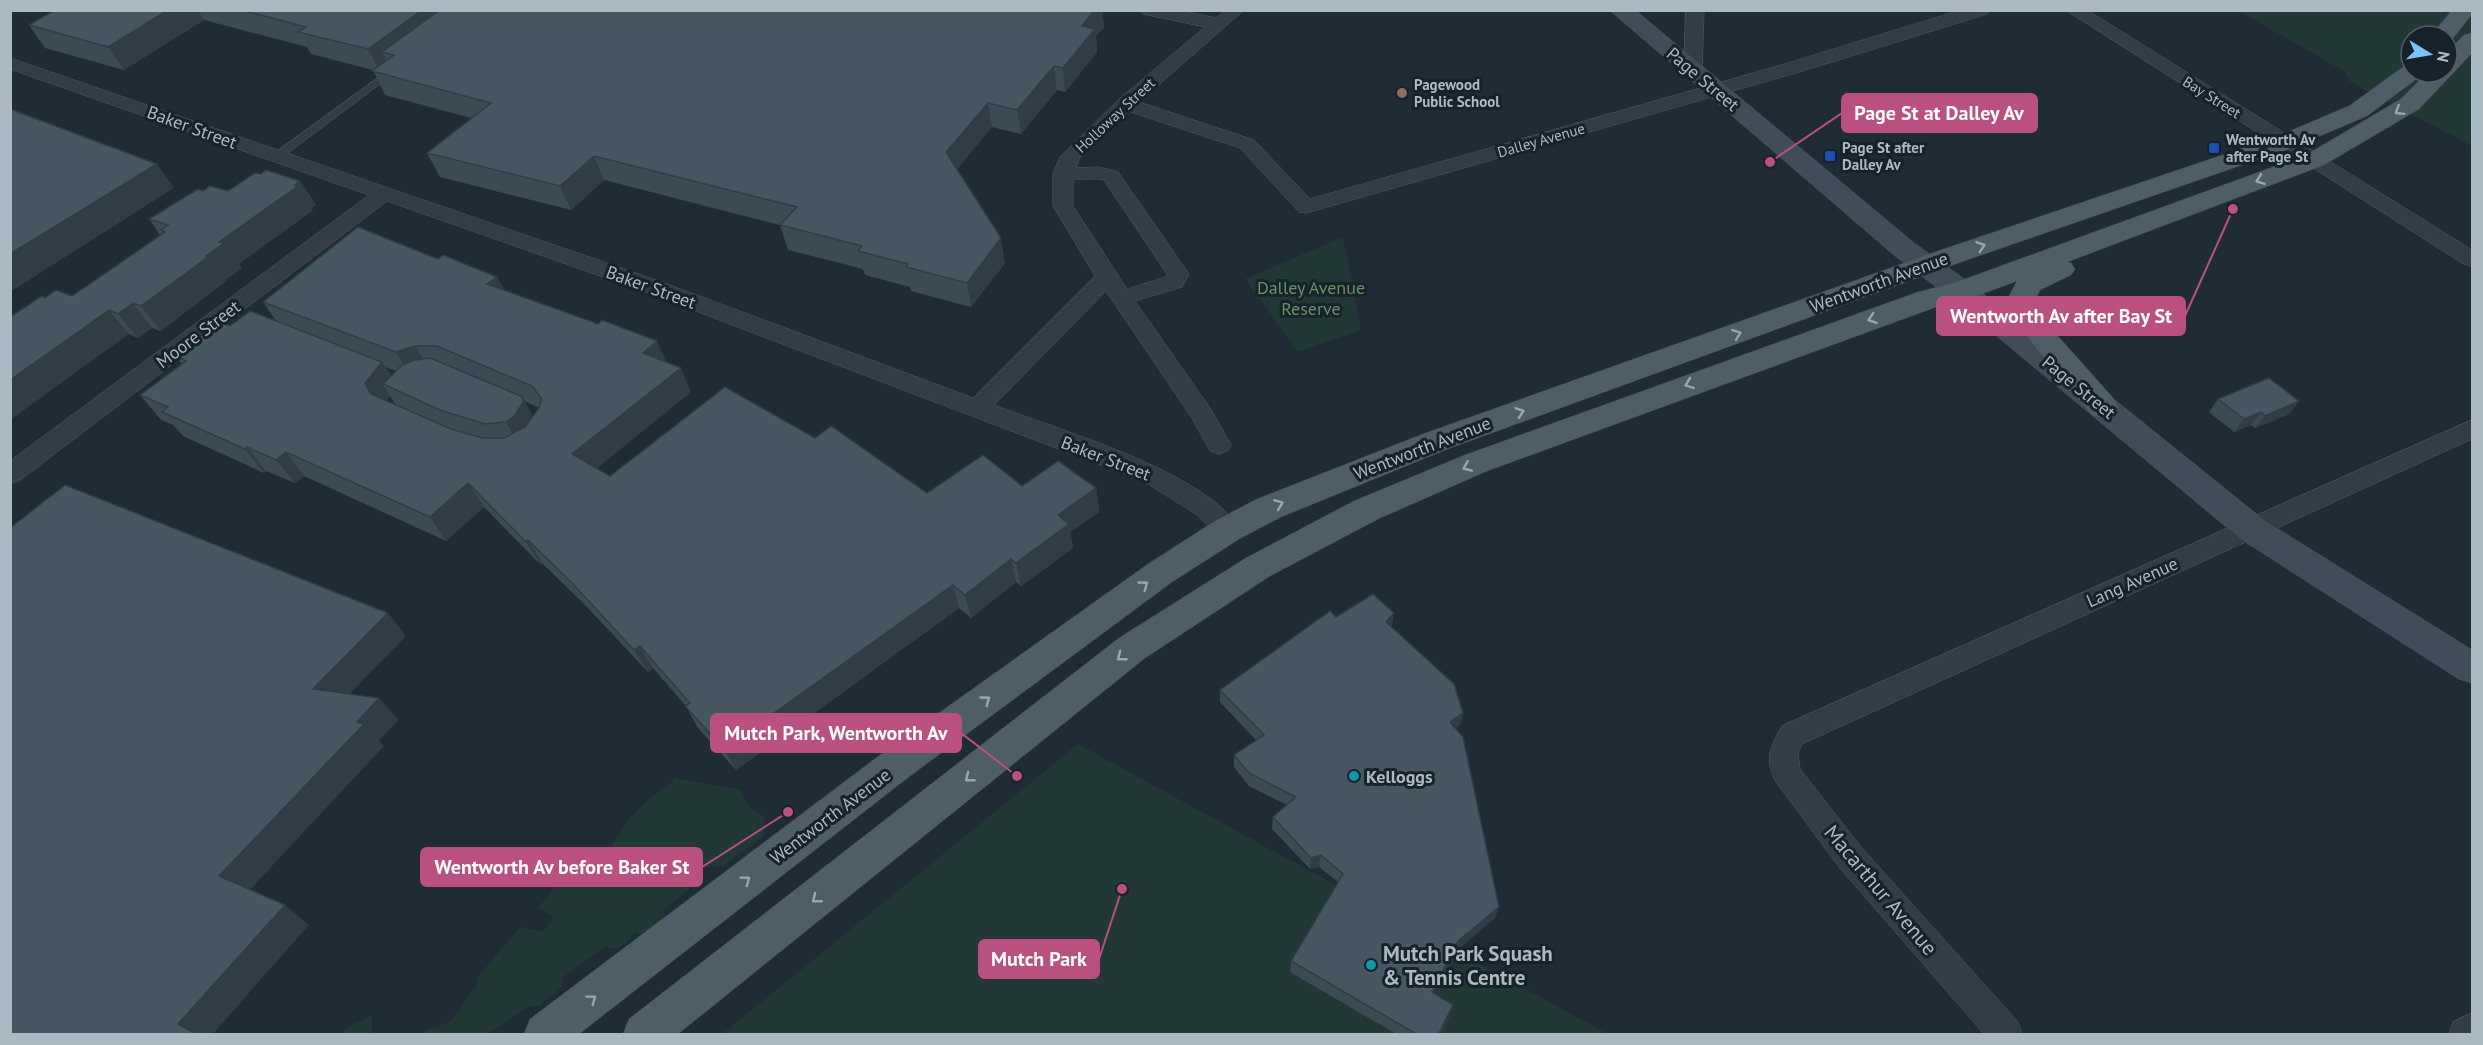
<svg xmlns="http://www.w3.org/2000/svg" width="2483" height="1045" font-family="'PT Sans',sans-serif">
<rect width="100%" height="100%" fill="#1f2c35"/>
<g fill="#213836" fill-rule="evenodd">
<path d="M2239 11H2472V146L2363 89 2349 81 2345 72ZM2411 36H2447V72H2411Z"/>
<polygon points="1343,237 1361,330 1298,352 1245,279"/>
<polygon points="1078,744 1608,1034 722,1034"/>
<path d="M675 778 741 790 749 807 765 817 764 836 723 866 708 867 690 879 689 889 664 910 665 917 643 933H635L626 944 614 949 605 947 562 978 563 986 544 1001 541 1006H529L488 1034H417L451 1021 477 984 478 976 521 927 543 932 554 917 538 908 555 887H567V878L591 859H609L616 853 611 848C619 831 632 815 646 802 656 792 665 790 675 778Z"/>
<polygon points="372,1015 372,1032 379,1034 340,1034 344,1029"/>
</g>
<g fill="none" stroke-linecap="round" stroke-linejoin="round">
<defs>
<polygon id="lane" points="393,67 396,68 396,72 280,159 272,159 272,155"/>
<g id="street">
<path d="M1141 10H1178L1216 18 1225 10H1244L1139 102 1254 140 1310 199 1785 64 1961 10H1989L1987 14 1799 72 1306 213 1299 212 1240 148 1128 111 1079 159 1076 168 1099 167 1118 172 1189 274 1182 287 1135 301 1210 408 1231 445 1228 451 1219 454 1210 451 1192 418 1106 291 994 405C1056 429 1208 472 1240 530L1236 537 1227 540 1218 537 1196 514 1143 481 643 291 387 201 19 481 10 483V461L369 195 10 69V58L659 281 973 398 1095 276 1053 206V174L1060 157 1118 100 1205 27 1143 14ZM1099 179 1104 180 1167 274 1166 277 1127 289 1073 206V180Z"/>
<polygon points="1686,10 1704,10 1702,70 1700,74 1686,74 1684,70"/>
<polygon points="2066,10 2087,10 2472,250 2472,266 2464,264"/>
<path d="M2472 420V439L2279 527 2262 537 2241 544 1802 744 1798 753 1800 769 1861 847 2018 1022 2022 1034H1984L1839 867 1776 782C1764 758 1770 748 1782 726Z"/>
<polygon points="2472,1013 2472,1034 2449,1034 2453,1022"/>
</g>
<polygon id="secondary" points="1610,10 1635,10 1914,243 1971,284 2265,521 2472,650 2472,683 2459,679 2241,539 1951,298 1894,255"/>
<g id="primary">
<polygon points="2452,10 2472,10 2472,14 2451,41 2447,42 2447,36 2431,36"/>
<polygon points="2472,33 2472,53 2419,109 2324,165 2067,262 2071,263 2075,269 2071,275 2040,290 2036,298 2040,316 2114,399 2118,407 2114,415 2103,418 2092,415 2014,321 2008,298 2017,281 1971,298 1936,307 1487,471 1378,519 1270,576 1145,658 678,1034 623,1034 629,1019 1119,638 1246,558 1354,501 1465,455 1918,292 1954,283 2306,155 2401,99 2428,72 2447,72 2447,53 2464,35"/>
<polygon points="2411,65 2411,72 2423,72 2419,77 2367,116 2294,147 1961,262 1445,450 1281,517 1239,539 1172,582 906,779 579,1034 524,1034 530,1019 880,755 1148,564 1215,521 1257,499 1423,434 1941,250 2276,137 2349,106 2403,67"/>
</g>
</defs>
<use href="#lane" stroke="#4f5b64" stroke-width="1"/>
<use href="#street" stroke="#4f5b64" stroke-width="1"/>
<use href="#secondary" stroke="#4f5b64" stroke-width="1"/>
<use href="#primary" stroke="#3e4952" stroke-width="1"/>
<use href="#lane" fill="#323d45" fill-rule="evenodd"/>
<use href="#street" fill="#323d45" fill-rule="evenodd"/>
<use href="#secondary" fill="#404d59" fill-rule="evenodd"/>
<use href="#primary" fill="#4f5d66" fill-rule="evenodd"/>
</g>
<g fill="#3c4b53" fill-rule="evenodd">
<polygon points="55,10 1102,10 1104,27 1096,36 1097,52 1065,92 1057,90 1021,134 992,127 957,169 1005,263 971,307 911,291 910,287 865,275 863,269 788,250 780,225 604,180 571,210 440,177 427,153 471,118 385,95 373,70 311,54 307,47 204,20 124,70 45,48 29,25"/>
<polygon points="261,174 300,181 316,205 311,208 313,210 239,264 242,268 225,280 226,281 161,331 152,328 138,338 45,298 72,296 160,235 149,219 203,191 228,191"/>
<path d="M438 259 497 277 504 290 666 362 691 392 596 468 610 476 815 438 927 493 1022 486 1096 488 1099 512 1070 532 1073 548 1021 586 1016 582 971 618 959 608 736 770 698 728 686 706 653 668 648 672 586 606 543 564 541 565 484 507 446 541 304 476 295 483 266 471 264 473 183 436 173 425 161 420 140 395 182 364 176 356 230 326 276 321 263 302ZM385 367 396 371 391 376ZM390 396 396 405 386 401ZM524 401 539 408 533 417Z"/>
<polygon points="2218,399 2299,401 2289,414 2255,428 2251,425 2234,432 2209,412"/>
<polygon points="1392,626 1391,627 1463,713 1460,725 1455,728 1495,918 1455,952 1434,993 1450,1015 1440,1035 1398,1035 1290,972 1291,961 1338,882 1319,867 1310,869 1272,829 1273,817 1287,805 1249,786 1234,767 1234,755 1256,740 1220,702 1220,690"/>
</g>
<g fill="#313d44">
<polygon points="168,10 198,10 204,20 124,70 108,47"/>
<polygon points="422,10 459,10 394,55 382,52 389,66 380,72 368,49"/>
<polygon points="1095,10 1102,10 1104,27 1096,36 1097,52 1065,92 1063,68 1082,26"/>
<polygon points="1054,66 1057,90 1021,134 1017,110"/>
<polygon points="988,103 992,127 951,176 946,152"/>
<polygon points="594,156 604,180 571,210 560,186"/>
<polygon points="157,164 174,188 10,292 10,254"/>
<polygon points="300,181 316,205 311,208 313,210 239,264 242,268 225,280 226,281 161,331 141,306 206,256 219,242"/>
<polygon points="1001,238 1005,263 971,307 967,283"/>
<polygon points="497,277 510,301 487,284"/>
<polygon points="133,303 152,328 138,338 118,314"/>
<polygon points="109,310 129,334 10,420 10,380"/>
<polygon points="657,341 668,365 643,353"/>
<polygon points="415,346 430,370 411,377 396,352"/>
<polygon points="382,362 398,386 383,384 390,396 381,407 371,394 365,383"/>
<polygon points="681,368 691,392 585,478 572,454"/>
<polygon points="524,401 538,425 520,446 506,422"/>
<polygon points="2299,401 2289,414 2255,428 2265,416"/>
<polygon points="2261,412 2251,425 2234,432 2244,419"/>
<polygon points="247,447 266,471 264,473 245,449"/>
<polygon points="286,452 304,476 295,483 276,460"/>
<polygon points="468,483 484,507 446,541 430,517"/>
<polygon points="1096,488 1099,512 1070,532 1073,548 1021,586 1016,563 1058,515"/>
<polygon points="528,540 543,564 541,565 526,542"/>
<polygon points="1011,559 1016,582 971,618 965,595"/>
<polygon points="953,585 959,608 736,770 724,749"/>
<polygon points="388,613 406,636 333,711 313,689"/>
<polygon points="1394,613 1392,626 1384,636 1386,622"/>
<polygon points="640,646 653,668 648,672 634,650"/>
<polygon points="379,698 399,720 379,741 384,746 244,896 219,876"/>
<polygon points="1463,713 1460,725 1447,734 1450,722"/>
<polygon points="1321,855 1319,867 1310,869 1311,858"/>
<polygon points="285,905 309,925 212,1035 194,1035 178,1024"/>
<polygon points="1499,907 1495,918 1455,952 1429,1003 1432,992 1458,941"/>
<polygon points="1453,1005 1450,1015 1440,1035 1438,1035"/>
</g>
<g fill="#465761" stroke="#313d44" stroke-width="1.5">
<polygon points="55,10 168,10 108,47 29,25"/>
<polygon points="241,10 422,10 368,49 298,32 306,27"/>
<polygon points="440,10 1095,10 1082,26 1095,29 1063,68 1054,66 1017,110 988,103 946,152 1001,238 967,283 906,267 908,264 858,251 862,246 780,225 797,207 594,156 560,186 427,153 491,103 372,71 394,55 382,52"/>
<polygon points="10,109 157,164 10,254"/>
<polygon points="266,170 300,181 295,185 298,186 219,242 224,243 206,256 208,257 141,306 133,303 118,314 109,310 10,380 10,317 42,296 45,298 56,290 72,296 165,232 161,230 168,225 149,219 198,189 203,191 210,186 228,191 255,173 261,174"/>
<polygon points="358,227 438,259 443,255 497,277 487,284 598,324 602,320 657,341 643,353 681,368 572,454 610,476 725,387 815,438 831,426 927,493 983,455 1022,486 1058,461 1096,488 1058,515 1069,524 1016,563 1011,559 965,595 953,585 724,749 685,706 690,703 640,646 634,650 572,583 528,540 526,542 468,483 430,517 286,452 276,460 247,447 245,449 162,412 168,407 140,395 186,361 176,356 218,321 230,326 250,311 382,362 365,383 371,394 451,429 483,438 504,438 525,427 539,408 542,399 532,386 437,346 415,346 396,352 263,302"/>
<polygon points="430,358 521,396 524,401 514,416 506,422 485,424 440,410 383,384 402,365 415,360"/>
<polygon points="2269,378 2299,401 2265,416 2261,412 2244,419 2218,399"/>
<polygon points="65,485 388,613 313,689 379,698 357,722 364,724 219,876 285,905 178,1024 198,1035 10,1035 10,528"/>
<polygon points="1373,594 1394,613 1386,622 1454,684 1463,713 1450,722 1463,737 1499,907 1458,941 1432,992 1453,1005 1438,1035 1418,1035 1291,961 1343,874 1321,855 1311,858 1273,817 1296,797 1249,773 1234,755 1264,735 1220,690 1330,611 1336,617"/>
</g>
<defs><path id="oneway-chevron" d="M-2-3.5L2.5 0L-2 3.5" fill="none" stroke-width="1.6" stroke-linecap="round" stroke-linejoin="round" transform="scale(1.5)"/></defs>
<g stroke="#99a7b0">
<use href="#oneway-chevron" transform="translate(2399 111) rotate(148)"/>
<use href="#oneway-chevron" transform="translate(2260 180) rotate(160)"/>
<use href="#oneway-chevron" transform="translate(1981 246) rotate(-19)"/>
<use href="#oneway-chevron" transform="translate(1872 319) rotate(161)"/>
<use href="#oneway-chevron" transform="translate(1737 334) rotate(-20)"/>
<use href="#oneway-chevron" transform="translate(1689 384) rotate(160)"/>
<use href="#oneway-chevron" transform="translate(1520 412) rotate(-19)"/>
<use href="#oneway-chevron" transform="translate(1467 467) rotate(157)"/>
<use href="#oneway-chevron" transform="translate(1279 504) rotate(-21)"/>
<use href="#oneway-chevron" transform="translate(1144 585) rotate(-36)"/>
<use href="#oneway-chevron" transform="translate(1121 657) rotate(142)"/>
<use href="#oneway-chevron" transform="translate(986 700) rotate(-36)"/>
<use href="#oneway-chevron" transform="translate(969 778) rotate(142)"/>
<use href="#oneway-chevron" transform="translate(746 880) rotate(-37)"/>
<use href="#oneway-chevron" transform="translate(816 899) rotate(142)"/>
<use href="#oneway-chevron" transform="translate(592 999) rotate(-37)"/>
</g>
<circle fill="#8d6e63" stroke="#18222a" stroke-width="2" cx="1402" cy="93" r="6"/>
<g fill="#1a4fb4" stroke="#18222a" stroke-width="2">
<rect x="2208" y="142" width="12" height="12" rx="3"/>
<rect x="1824" y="150" width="12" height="12" rx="3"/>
</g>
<g fill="#0f9aa8" stroke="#18222a" stroke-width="2">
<circle cx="1354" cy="776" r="6"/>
<circle cx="1371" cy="965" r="6"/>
</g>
<g text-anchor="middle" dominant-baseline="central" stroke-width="6" stroke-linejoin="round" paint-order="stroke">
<g font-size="15" font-weight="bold" fill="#abb9c3" stroke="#18222a" text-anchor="start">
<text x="1414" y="84">Pagewood<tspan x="1414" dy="17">Public School</tspan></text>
<text x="2226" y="139">Wentworth Av<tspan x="2226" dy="17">after Page St</tspan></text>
<text x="1842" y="147">Page St after<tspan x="1842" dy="17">Dalley Av</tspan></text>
</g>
<g font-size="15" fill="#abb9c3" stroke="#18222a">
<text transform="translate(2212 97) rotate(32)">Bay Street</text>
<text transform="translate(1115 115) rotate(-43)">Holloway Street</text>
<text transform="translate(1541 140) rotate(-16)">Dalley Avenue</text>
</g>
<g font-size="18" fill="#abb9c3" stroke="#18222a">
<text transform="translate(1703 79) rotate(40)">Page Street</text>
<text transform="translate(192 127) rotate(20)">Baker Street</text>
<text transform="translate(1879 282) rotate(-20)">Wentworth Avenue</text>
<text transform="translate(651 287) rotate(20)">Baker Street</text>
<text transform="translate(198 334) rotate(-37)">Moore Street</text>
<text transform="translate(2079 387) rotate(39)">Page Street</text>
<text transform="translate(1422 448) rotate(-21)">Wentworth Avenue</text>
<text transform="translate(1106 458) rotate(21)">Baker Street</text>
<text transform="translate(2132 582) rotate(-24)">Lang Avenue</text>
<text transform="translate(830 816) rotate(-37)">Wentworth Avenue</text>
</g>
<g font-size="18" fill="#649366" stroke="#18222a">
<text x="1311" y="287">Dalley Avenue<tspan x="1311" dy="21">Reserve</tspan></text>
</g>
<g font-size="18" font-weight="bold" fill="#abb9c3" stroke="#18222a" text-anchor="start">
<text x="1366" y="776">Kelloggs</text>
</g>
<g font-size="21" fill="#abb9c3" stroke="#18222a">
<text transform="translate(1881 890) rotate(50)">Macarthur Avenue</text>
</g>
<g font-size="21" font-weight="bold" fill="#abb9c3" stroke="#18222a" text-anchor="start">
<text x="1383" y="953">Mutch Park Squash<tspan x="1383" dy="24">&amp; Tennis Centre</tspan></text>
</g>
</g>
<path fill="none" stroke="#ba507f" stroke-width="2" d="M1770 162L1842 113M2233 209L2185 316M1017 776L961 733M788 812L702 867M1122 889L1099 959"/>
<g fill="#ba507f" stroke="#18222a" stroke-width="2">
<circle cx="1770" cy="162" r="6"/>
<circle cx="2233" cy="209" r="6"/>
<circle cx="1017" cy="776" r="6"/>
<circle cx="788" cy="812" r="6"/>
<circle cx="1122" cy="889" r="6"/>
</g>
<g fill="#ba507f" stroke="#ba507f" stroke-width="2">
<rect x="1842" y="94" width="195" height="38" rx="6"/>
<rect x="1937" y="297" width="248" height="38" rx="6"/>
<rect x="711" y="714" width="250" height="38" rx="6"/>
<rect x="421" y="848" width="281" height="38" rx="6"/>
<rect x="979" y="940" width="120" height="38" rx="6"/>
</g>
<g font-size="20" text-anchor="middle" font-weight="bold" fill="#fff">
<text x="1939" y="120">Page St at Dalley Av</text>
<text x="2061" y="323">Wentworth Av after Bay St</text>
<text x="836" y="740">Mutch Park, Wentworth Av</text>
<text x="562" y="874">Wentworth Av before Baker St</text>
<text x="1039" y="966">Mutch Park</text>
</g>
<rect width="2483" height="1045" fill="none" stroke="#abb9c3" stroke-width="24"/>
<g transform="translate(2429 54) rotate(101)"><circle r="28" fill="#18222a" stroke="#535e67" stroke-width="1.5"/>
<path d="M0-4.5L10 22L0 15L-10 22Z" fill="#7cc1f7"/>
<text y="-9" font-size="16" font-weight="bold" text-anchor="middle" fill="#abb9c3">N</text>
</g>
</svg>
